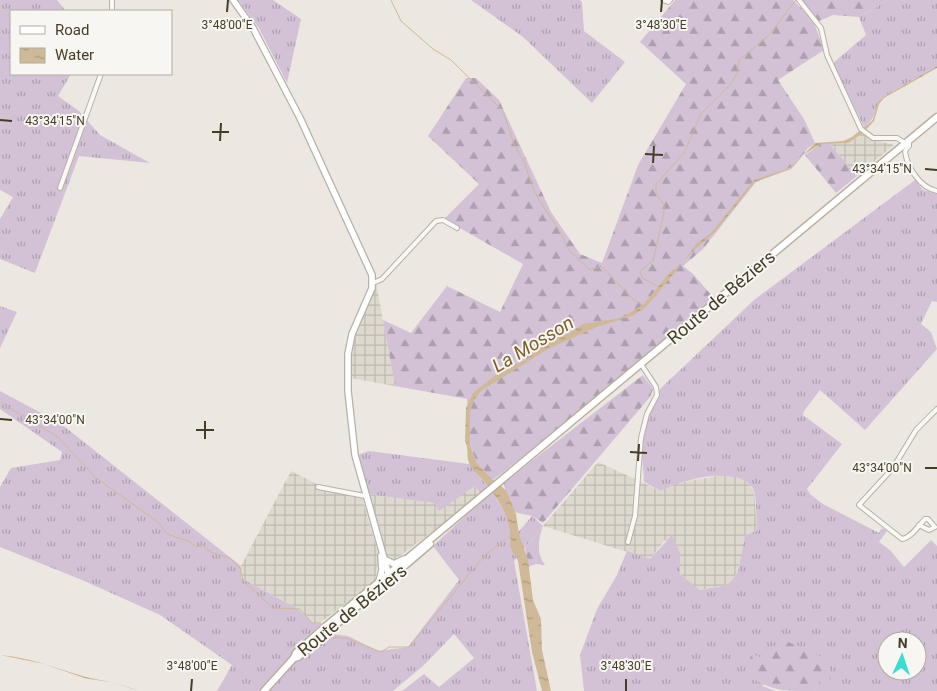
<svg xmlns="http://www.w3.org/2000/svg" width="937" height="691" font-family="Roboto,sans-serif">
<defs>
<pattern id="industrial-grid" width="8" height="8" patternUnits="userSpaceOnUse" patternTransform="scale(1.25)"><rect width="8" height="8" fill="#ded9cf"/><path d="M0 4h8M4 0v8" fill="none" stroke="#c0bbb2"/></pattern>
<pattern id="grass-tufts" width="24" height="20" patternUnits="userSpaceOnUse" patternTransform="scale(1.25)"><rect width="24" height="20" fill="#d3c2d6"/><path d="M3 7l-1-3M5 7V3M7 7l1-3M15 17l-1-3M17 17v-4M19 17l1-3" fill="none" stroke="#ad9fae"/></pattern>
<pattern id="forest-firs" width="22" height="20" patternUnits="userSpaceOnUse" patternTransform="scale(1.25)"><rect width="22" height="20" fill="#d3c2d6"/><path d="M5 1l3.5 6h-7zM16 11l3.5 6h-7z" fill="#ad9fae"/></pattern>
<pattern id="water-ripples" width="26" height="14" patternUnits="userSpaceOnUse" patternTransform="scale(1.25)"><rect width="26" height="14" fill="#cfb999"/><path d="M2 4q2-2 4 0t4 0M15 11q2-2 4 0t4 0" fill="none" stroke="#aa987d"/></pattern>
</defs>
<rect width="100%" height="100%" fill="#ece8e1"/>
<g fill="url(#industrial-grid)">
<polygon points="862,134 869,138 894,145 857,176 829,143 848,143"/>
<polygon points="376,282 383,320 395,386 350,378 354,335"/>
<polygon points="598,462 661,491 673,484 727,474 747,481 754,490 757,531 745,535 738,572 728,585 699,590 680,574 680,553 665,540 650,559 543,526"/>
<polygon points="291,471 319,485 362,497 379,556 375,581 320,623 314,624 298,609 241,578 241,566"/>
<polygon points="475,486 481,494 387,566 367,494 434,503"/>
</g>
<g fill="url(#grass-tufts)" fill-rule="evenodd">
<polygon points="0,0 57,0 66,11 11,11 11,74 71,74 58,96 79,111 100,135 150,163 79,156 35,273 0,259 0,219 13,197 0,190"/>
<polygon points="238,0 273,0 301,19 287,83 259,28"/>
<polygon points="471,0 580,0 582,2 584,31 625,62 592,103 523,37"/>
<path d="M888 0H937V66L883 97C872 108 880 115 864 127L833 63 866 35 859 17Z"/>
<path d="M915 180 923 190 937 194V302L932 301 921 324 931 332 937 349 865 430 820 390 804 411 803 415 842 444 807 489 810 494 823 504 879 533 882 528 887 531 879 542 890 550 904 567 931 540 937 546V691H814L819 682 813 652 810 651 762 686 776 691H584L580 655 597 609 617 575 627 551 650 559 672 535 680 553V574L700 590 728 585 738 572 745 535 757 531C756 522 757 494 753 488 737 465 682 479 661 491L644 482 641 438 647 414 661 388 754 300ZM887 641H917V671H887Z"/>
<polygon points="0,306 17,312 0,348"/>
<path d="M0 391 60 423 241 566V578L298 609 314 624 320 623 333 634 348 636 378 651 408 647 459 580 433 546 492 491C500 506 517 525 510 542L532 516 543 526 514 561 537 691H402L424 674 439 687 474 658 454 634 423 666 393 691H217L232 665 160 615 82 580 0 547V487L11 468 60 460 62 452 0 409Z"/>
<polygon points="369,451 469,464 488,487 481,494 475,486 439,511 434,503 367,494 357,455"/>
</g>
<g fill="url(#forest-firs)">
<polygon points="675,0 793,0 813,20 824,50 778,80 804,119 815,143 808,148 794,166 756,182 703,249 683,266 693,274 713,297 641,364 493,480 477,463 470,445 467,399 395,386 383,320 411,333 447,286 500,312 523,264 444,219 479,184 428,136 466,78 476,78 499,100 551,212 580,254 602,263 638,165 686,84 640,42"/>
<polygon points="802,0 888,0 859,17 833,15 819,21"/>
<polygon points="829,143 857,176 836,193 805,155 821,144"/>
<polygon points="643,375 653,389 650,397 543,523 532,516 514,512 503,483"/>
<path d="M543 526C538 540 536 553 545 565L536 564 528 567 525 548Z"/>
<path d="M788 642 813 652 829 662 831 679 819 682 814 691C780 691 772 691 744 673L752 654 766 659 774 646Z"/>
</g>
<g fill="url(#water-ripples)">
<path d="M937 66V68L884 98 879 104 874 121 862 134 848 143 821 144 803 155 791 169 755 182 715 232 692 252 646 307 632 316 597 327 548 349 481 391 474 400 470 412V445L477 463 493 480 506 490 516 514 519 534 528 560 533 600 541 619 542 650 551 691H542L532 652 518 561 510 547C513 518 499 500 481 478 477 474 471 468 469 463 466 456 469 448 465 441L466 408 473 393 497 374 527 359 549 340 567 334 583 324 621 318 644 304 670 272 682 264 696 244 711 233 754 180 790 168 815 143 843 141 852 137 873 120 877 103 883 97Z"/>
<path d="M0 655C30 657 57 669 86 677 104 681 120 683 138 691L115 683 84 678 44 664Z"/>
</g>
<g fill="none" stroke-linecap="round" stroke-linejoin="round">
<g stroke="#cfb999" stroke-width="1">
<polyline points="391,0 401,21 433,49 451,60 503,111 514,144 525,164 532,186 538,198 562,235 568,249 590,270 601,266 633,299 644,306"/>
<polyline points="659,287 642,278 640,271 653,261 664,213 664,205 656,193 656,184 684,153 701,114 731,84 737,73 739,60 768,36 796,0"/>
<polyline points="0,402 58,437 95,477 159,523 167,534 188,541 197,547 203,545 212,553 230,558 240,568 243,581 273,608 300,609 312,623 321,623"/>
<polyline points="332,637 349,639 381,652 389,647 409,647 485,555 511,535"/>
</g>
<defs>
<g id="street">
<polyline points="663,0 668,2 670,0"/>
<polyline points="799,0 821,28 827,55 861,129 873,138 897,138 905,143"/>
<polyline points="112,11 112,0"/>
<path d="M909 141V146L905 151C907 167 920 188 937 191"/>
<polyline points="60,188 101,74"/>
<polyline points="373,283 382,279 436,221 443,220 457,228"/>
<polyline points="318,487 365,496"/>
<path d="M919 525 929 530 935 527 928 519H925C918 526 911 538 902 539L859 505 893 468 916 430 937 409"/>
<polyline points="628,542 635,516 641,438 647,414 657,395 656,387 641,364"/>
</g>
<g id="secondary">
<polyline points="233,0 253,28 300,118 372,275 372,288 352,334 348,354 348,391 355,455 389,576"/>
<polyline points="386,560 394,564 404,559"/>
<polyline points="379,581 382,570 381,556"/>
</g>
<g id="primary">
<polyline points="294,658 298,657 430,544"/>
<polyline points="264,691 294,658 296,653 325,627 937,117"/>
</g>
</defs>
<use href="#street" stroke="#b7b1a6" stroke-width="6"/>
<use href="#secondary" stroke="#b7b1a6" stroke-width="8"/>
<use href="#primary" stroke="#b9b09f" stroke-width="9"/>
<use href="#street" stroke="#f9f8f5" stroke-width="4"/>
<use href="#secondary" stroke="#fff" stroke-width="5.5"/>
<use href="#primary" stroke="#fff" stroke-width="6"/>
</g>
<path fill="none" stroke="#453d28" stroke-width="2" d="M227 12 228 0M661 12 662 0M0 120 12 121M212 132H229M220 141 221 123M645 154 663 155M653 163 654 146M925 169 937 170M0 419 12 420M196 430H214M205 439V421M630 452 647 453M638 461 639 444M925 468H937M191 691 192 679M626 691V679"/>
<g text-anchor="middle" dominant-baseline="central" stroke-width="4" stroke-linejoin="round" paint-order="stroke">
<g font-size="18" fill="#453d28" stroke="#f8f6f2">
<text transform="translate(721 297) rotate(-40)">Route de Béziers</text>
<text transform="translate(352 610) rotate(-39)">Route de Béziers</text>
</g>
<g font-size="19" font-style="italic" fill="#7e602d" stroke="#f8f6f2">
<text transform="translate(533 344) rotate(-31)">La Mosson</text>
</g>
</g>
<g font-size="12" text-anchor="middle" fill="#453d28" stroke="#f8f6f2" stroke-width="4" stroke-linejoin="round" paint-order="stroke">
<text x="227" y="29">3°48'00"E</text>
<text x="661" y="29">3°48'30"E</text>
<text x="55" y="125">43°34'15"N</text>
<text x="882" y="173">43°34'15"N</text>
<text x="55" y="424">43°34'00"N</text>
<text x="882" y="472">43°34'00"N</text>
<text x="192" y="670">3°48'00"E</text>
<text x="626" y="670">3°48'30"E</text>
</g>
<rect x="10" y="10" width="162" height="65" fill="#f8f6f2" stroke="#b0aca1"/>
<rect x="20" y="26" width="25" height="8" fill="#ffffff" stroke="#b0aca1"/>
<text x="55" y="35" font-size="15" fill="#453d28">Road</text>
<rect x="20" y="48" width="25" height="15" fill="url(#water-ripples)" stroke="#b0aca1"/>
<text x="55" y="60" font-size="15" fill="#453d28">Water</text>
<g transform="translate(902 656) rotate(3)"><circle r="24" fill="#f8f6f2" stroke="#b0aca1"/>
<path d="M0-4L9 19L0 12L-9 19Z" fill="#3addd0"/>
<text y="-8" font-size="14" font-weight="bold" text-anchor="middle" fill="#453d28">N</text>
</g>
</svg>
